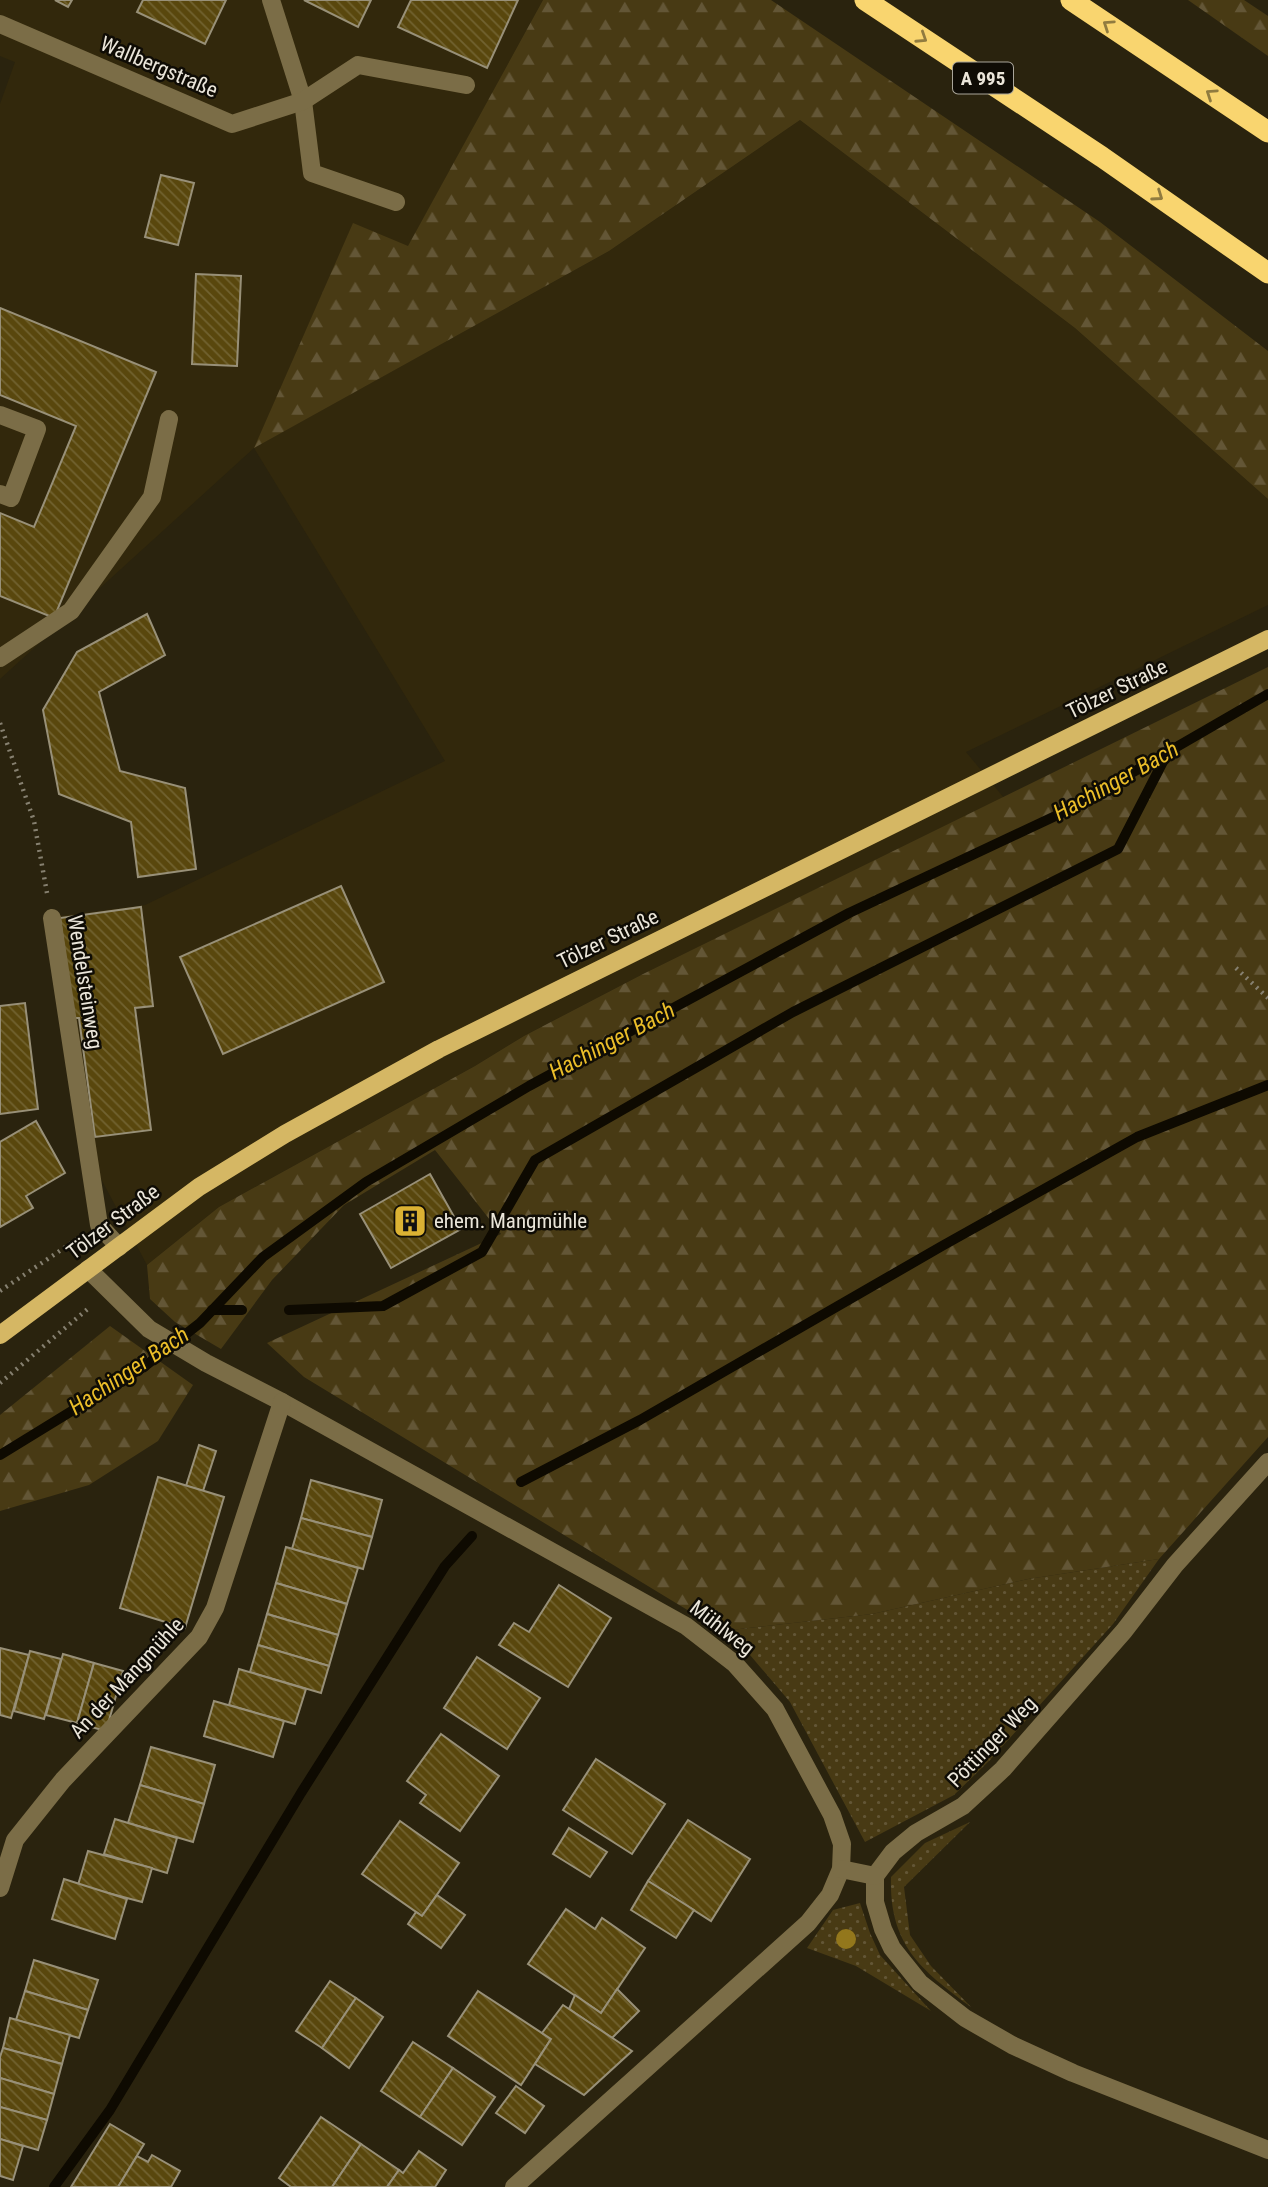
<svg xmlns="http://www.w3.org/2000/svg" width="1268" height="2187" font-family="'Roboto Condensed',sans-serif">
<defs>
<pattern id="grass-dots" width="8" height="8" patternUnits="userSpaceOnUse" patternTransform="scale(1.75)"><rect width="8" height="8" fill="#483a14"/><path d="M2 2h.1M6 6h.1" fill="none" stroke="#635636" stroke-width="1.8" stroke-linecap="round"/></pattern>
<pattern id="forest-firs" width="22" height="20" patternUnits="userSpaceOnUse" patternTransform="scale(1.75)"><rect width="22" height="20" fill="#483a14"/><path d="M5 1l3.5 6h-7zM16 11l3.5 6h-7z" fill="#635636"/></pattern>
<pattern id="building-back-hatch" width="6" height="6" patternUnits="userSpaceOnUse" patternTransform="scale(1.75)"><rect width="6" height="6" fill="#59470d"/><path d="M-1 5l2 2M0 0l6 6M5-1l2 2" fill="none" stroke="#716230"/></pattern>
</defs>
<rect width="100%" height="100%" fill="#2a230e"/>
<polygon fill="#32280c" points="0,0 543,0 408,247 353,224 255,447 609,251 800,120 1075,328 1268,499 1268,605 966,752 1004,798 643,974 524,1036 475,1066 219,1207 147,1265 99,1175 58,916 145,905 445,761 254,448 0,679 0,104 15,62 0,56"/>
<g fill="url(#grass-dots)">
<polygon points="1159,1559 1113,1624 990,1760 954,1795 865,1842 790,1702 750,1655 722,1631 872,1614 1028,1579"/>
<path d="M970 1822 904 1887 910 1935 931 1966 971 2007C921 1970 889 1945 891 1877L925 1843Z"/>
<polygon points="860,1903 870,1933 880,1955 931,2011 856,1966 807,1948 833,1910"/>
</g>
<g fill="url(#forest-firs)">
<polygon points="543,0 771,0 1100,222 1268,351 1268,499 1075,328 800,120 609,251 254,448 353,223 408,246"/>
<polygon points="1188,0 1244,0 1268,16 1268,56"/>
<polygon points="1268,667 1268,1437 1159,1559 1028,1579 872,1614 722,1631 304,1377 267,1343 501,1234 435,1150 344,1205 272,1280 221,1349 175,1322 150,1299 147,1265 219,1207 475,1066 524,1036 643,974"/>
<polygon points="110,1326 193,1385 158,1441 89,1485 0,1511 0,1415"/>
</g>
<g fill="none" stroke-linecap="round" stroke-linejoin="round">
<g stroke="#0e0a01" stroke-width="10">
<polyline points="212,1310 242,1310"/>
<polyline points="289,1310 383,1306 482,1252 535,1160 793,1012 1118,849 1168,752"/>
<polyline points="0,1455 145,1366 200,1323 263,1257 366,1182 529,1086 849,913 1066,811 1268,694"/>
<polyline points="521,1482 640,1420 942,1246 1137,1137 1268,1085"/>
<polyline points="54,2187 110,2110 301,1793 445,1566 472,1536"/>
</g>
</g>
<g fill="url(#building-back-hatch)" stroke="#989078" stroke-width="2">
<polygon points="55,0 72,0 68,7"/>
<polygon points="143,0 226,0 205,44 137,12"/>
<polygon points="304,0 371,0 358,27"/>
<polygon points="411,0 518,0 487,68 398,27"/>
<polygon points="161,175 194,183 178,245 145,237"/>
<polygon points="196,274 241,276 237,366 192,364"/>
<polygon points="0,308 156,372 54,618 0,596 0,513 34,527 76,426 0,395"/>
<polygon points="147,614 165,655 99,692 120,771 185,788 196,869 138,877 131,822 59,794 43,710 77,652"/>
<polygon points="341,886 384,982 223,1054 180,957"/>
<polygon points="141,907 153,1006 135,1008 151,1130 95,1137 79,1018 73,1018 60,918"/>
<polygon points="25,1003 38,1109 0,1114 0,1006"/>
<polygon points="36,1121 65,1173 26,1196 33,1208 0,1227 0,1142"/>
<polygon points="430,1174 461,1229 391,1268 360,1214"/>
<polygon points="199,1445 216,1451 203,1491 186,1486"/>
<polygon points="158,1477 224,1497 185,1628 120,1608"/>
<polygon points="311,1480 382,1500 372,1537 301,1518"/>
<polygon points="301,1518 372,1537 363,1569 292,1549"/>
<polygon points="286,1547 358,1568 347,1604 276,1583"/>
<polygon points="276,1583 347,1604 338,1635 267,1614"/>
<polygon points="559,1585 611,1618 568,1687 499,1645 514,1623 529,1632"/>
<polygon points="267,1614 338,1635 329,1666 258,1645"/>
<polygon points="258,1645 329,1666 321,1693 250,1672"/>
<polygon points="0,1648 29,1655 11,1718 0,1715"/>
<polygon points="30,1651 61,1659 44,1719 14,1711"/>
<polygon points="63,1654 94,1663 77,1723 46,1715"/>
<polygon points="477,1657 540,1698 507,1749 444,1708"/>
<polygon points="94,1663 123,1671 106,1731 77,1723"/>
<polygon points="239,1669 306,1689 295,1724 229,1705"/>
<polygon points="214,1701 284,1721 273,1757 204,1736"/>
<polygon points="441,1734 499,1776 460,1831 420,1803 426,1795 407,1781"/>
<polygon points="151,1747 215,1765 204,1804 140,1785"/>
<polygon points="596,1759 665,1804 632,1854 563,1810"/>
<polygon points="140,1785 204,1804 193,1842 128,1823"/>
<polygon points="115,1819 177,1838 167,1873 104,1854"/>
<polygon points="688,1820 750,1859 711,1921 648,1881"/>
<polygon points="400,1821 459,1863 422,1916 362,1874"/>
<polygon points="569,1828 607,1852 590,1877 553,1854"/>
<polygon points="88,1851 152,1868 142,1902 78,1885"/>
<polygon points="64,1879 127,1899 115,1939 52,1919"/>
<polygon points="648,1881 694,1910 676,1938 631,1910"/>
<polygon points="437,1895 465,1915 441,1948 408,1924 416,1912 422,1916"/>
<polygon points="566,1909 595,1929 602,1918 645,1948 601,2013 528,1964"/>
<polygon points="34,1960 98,1980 88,2010 25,1991"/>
<polygon points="330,1981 356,1998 322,2048 296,2031"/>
<polygon points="617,1989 639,2011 612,2038 569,2009 575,1995 601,2013"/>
<polygon points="25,1991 88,2010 79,2038 16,2020"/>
<polygon points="478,1991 551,2039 521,2085 448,2036"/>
<polygon points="356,1998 383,2017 349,2068 322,2048"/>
<polygon points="563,2005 632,2051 584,2095 535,2064 551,2039 542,2033"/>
<polygon points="10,2018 70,2035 62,2064 3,2048"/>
<polygon points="413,2042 453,2068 420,2117 381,2091"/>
<polygon points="3,2048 62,2064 54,2094 0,2078 0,2057"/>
<polygon points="453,2068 495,2097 462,2145 420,2117"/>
<polygon points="0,2078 54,2094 47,2120 0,2107"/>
<polygon points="516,2086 544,2106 525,2133 496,2113"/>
<polygon points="0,2107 47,2120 38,2150 0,2139"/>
<polygon points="321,2117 361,2144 332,2187 291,2187 279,2178"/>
<polygon points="110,2124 144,2144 118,2187 71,2187"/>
<polygon points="0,2139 23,2146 13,2180 0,2176"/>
<polygon points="361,2144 399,2170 387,2187 332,2187"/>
<polygon points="419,2151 446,2170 435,2187 387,2187 399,2170 403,2173"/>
<polygon points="152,2155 180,2171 171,2187 118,2187 137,2156 148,2162"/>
</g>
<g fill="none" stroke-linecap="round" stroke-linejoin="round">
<g stroke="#868070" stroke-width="4.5" stroke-dasharray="2 5" stroke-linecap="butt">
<polyline points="0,723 34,821 47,893"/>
<polyline points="1236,968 1268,998"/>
<polyline points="0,1291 79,1238"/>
<polyline points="0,1383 90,1307"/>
</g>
<g stroke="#7b6d47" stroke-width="18">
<polyline points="271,0 303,101 312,173 396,202"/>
<polyline points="0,24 232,124 303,101 358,65 466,85"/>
<polyline points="0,415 37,429 11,498 0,494"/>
<polyline points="0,658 71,611 152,497 169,419"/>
<polyline points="52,918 99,1225 119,1247"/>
<polyline points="88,1269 149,1329 206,1363 282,1402 686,1626 735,1664 775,1709 832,1815 842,1844 841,1869 830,1895 808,1923 514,2187"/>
<polyline points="1268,1462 1175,1565 1124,1631 1003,1769 963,1806 916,1833 893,1852 875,1876 875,1902 883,1929 892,1948 920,1983 965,2018 1012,2045 1073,2073 1268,2150"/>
<polyline points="841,1869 875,1876"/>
<polyline points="0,1888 15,1840 63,1780 199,1637 215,1608 282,1402"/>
</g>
<polyline stroke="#d5b764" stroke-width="18" points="0,1335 199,1187 285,1134 439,1049 1268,639"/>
<g stroke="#f9d56f" stroke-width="21">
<polyline points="865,0 1102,157 1268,273"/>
<polyline points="1071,0 1268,132"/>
</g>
</g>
<circle fill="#93771c" cx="846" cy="1939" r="10"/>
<defs><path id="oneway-chevron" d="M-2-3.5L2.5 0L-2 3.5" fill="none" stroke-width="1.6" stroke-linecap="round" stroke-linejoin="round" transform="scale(1.75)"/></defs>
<g stroke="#907b3f">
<use href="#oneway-chevron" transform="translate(1108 25) rotate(-146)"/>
<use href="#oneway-chevron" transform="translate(922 38) rotate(33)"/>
<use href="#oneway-chevron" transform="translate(1211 94) rotate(-146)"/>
<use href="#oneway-chevron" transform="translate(1158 196) rotate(35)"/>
</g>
<defs>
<symbol id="building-square" viewBox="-11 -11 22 22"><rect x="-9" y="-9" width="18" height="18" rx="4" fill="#dbb233" stroke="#0f0c05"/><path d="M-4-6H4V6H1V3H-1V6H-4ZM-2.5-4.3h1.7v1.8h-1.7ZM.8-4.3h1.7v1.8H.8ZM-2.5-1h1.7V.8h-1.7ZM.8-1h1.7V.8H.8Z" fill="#111"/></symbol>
</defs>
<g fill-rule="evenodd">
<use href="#building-square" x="391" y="1202" width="38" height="38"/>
</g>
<g text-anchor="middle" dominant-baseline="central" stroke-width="5" stroke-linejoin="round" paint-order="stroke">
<rect fill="#0f0c05" stroke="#a9a59a" stroke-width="2" x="953" y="62.5" width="60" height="31" rx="5"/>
<g font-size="19" font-weight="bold" fill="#ebe6da">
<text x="983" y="78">A 995</text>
</g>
<g font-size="21" fill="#ebe6da" stroke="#0f0c05">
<text transform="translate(159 67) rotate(23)">Wallbergstraße</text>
<text transform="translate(1117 689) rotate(-26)">Tölzer Straße</text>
<text transform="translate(608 939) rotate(-26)">Tölzer Straße</text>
<text transform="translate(85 982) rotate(81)">Wendelsteinweg</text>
<text transform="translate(113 1222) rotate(-37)">Tölzer Straße</text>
<text transform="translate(722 1628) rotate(38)">Mühlweg</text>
<text transform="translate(127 1678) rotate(-47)">An der Mangmühle</text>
<text transform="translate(992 1742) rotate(-46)">Pöttinger Weg</text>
</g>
<g font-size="21" fill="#ebe6da" stroke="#0f0c05" text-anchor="start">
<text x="434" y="1221">ehem. Mangmühle</text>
</g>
<g font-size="23" font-style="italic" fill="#eabd29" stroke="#0f0c05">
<text transform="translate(1116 781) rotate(-29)">Hachinger Bach</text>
<text transform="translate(612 1041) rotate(-28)">Hachinger Bach</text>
<text transform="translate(129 1371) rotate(-34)">Hachinger Bach</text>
</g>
</g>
</svg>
